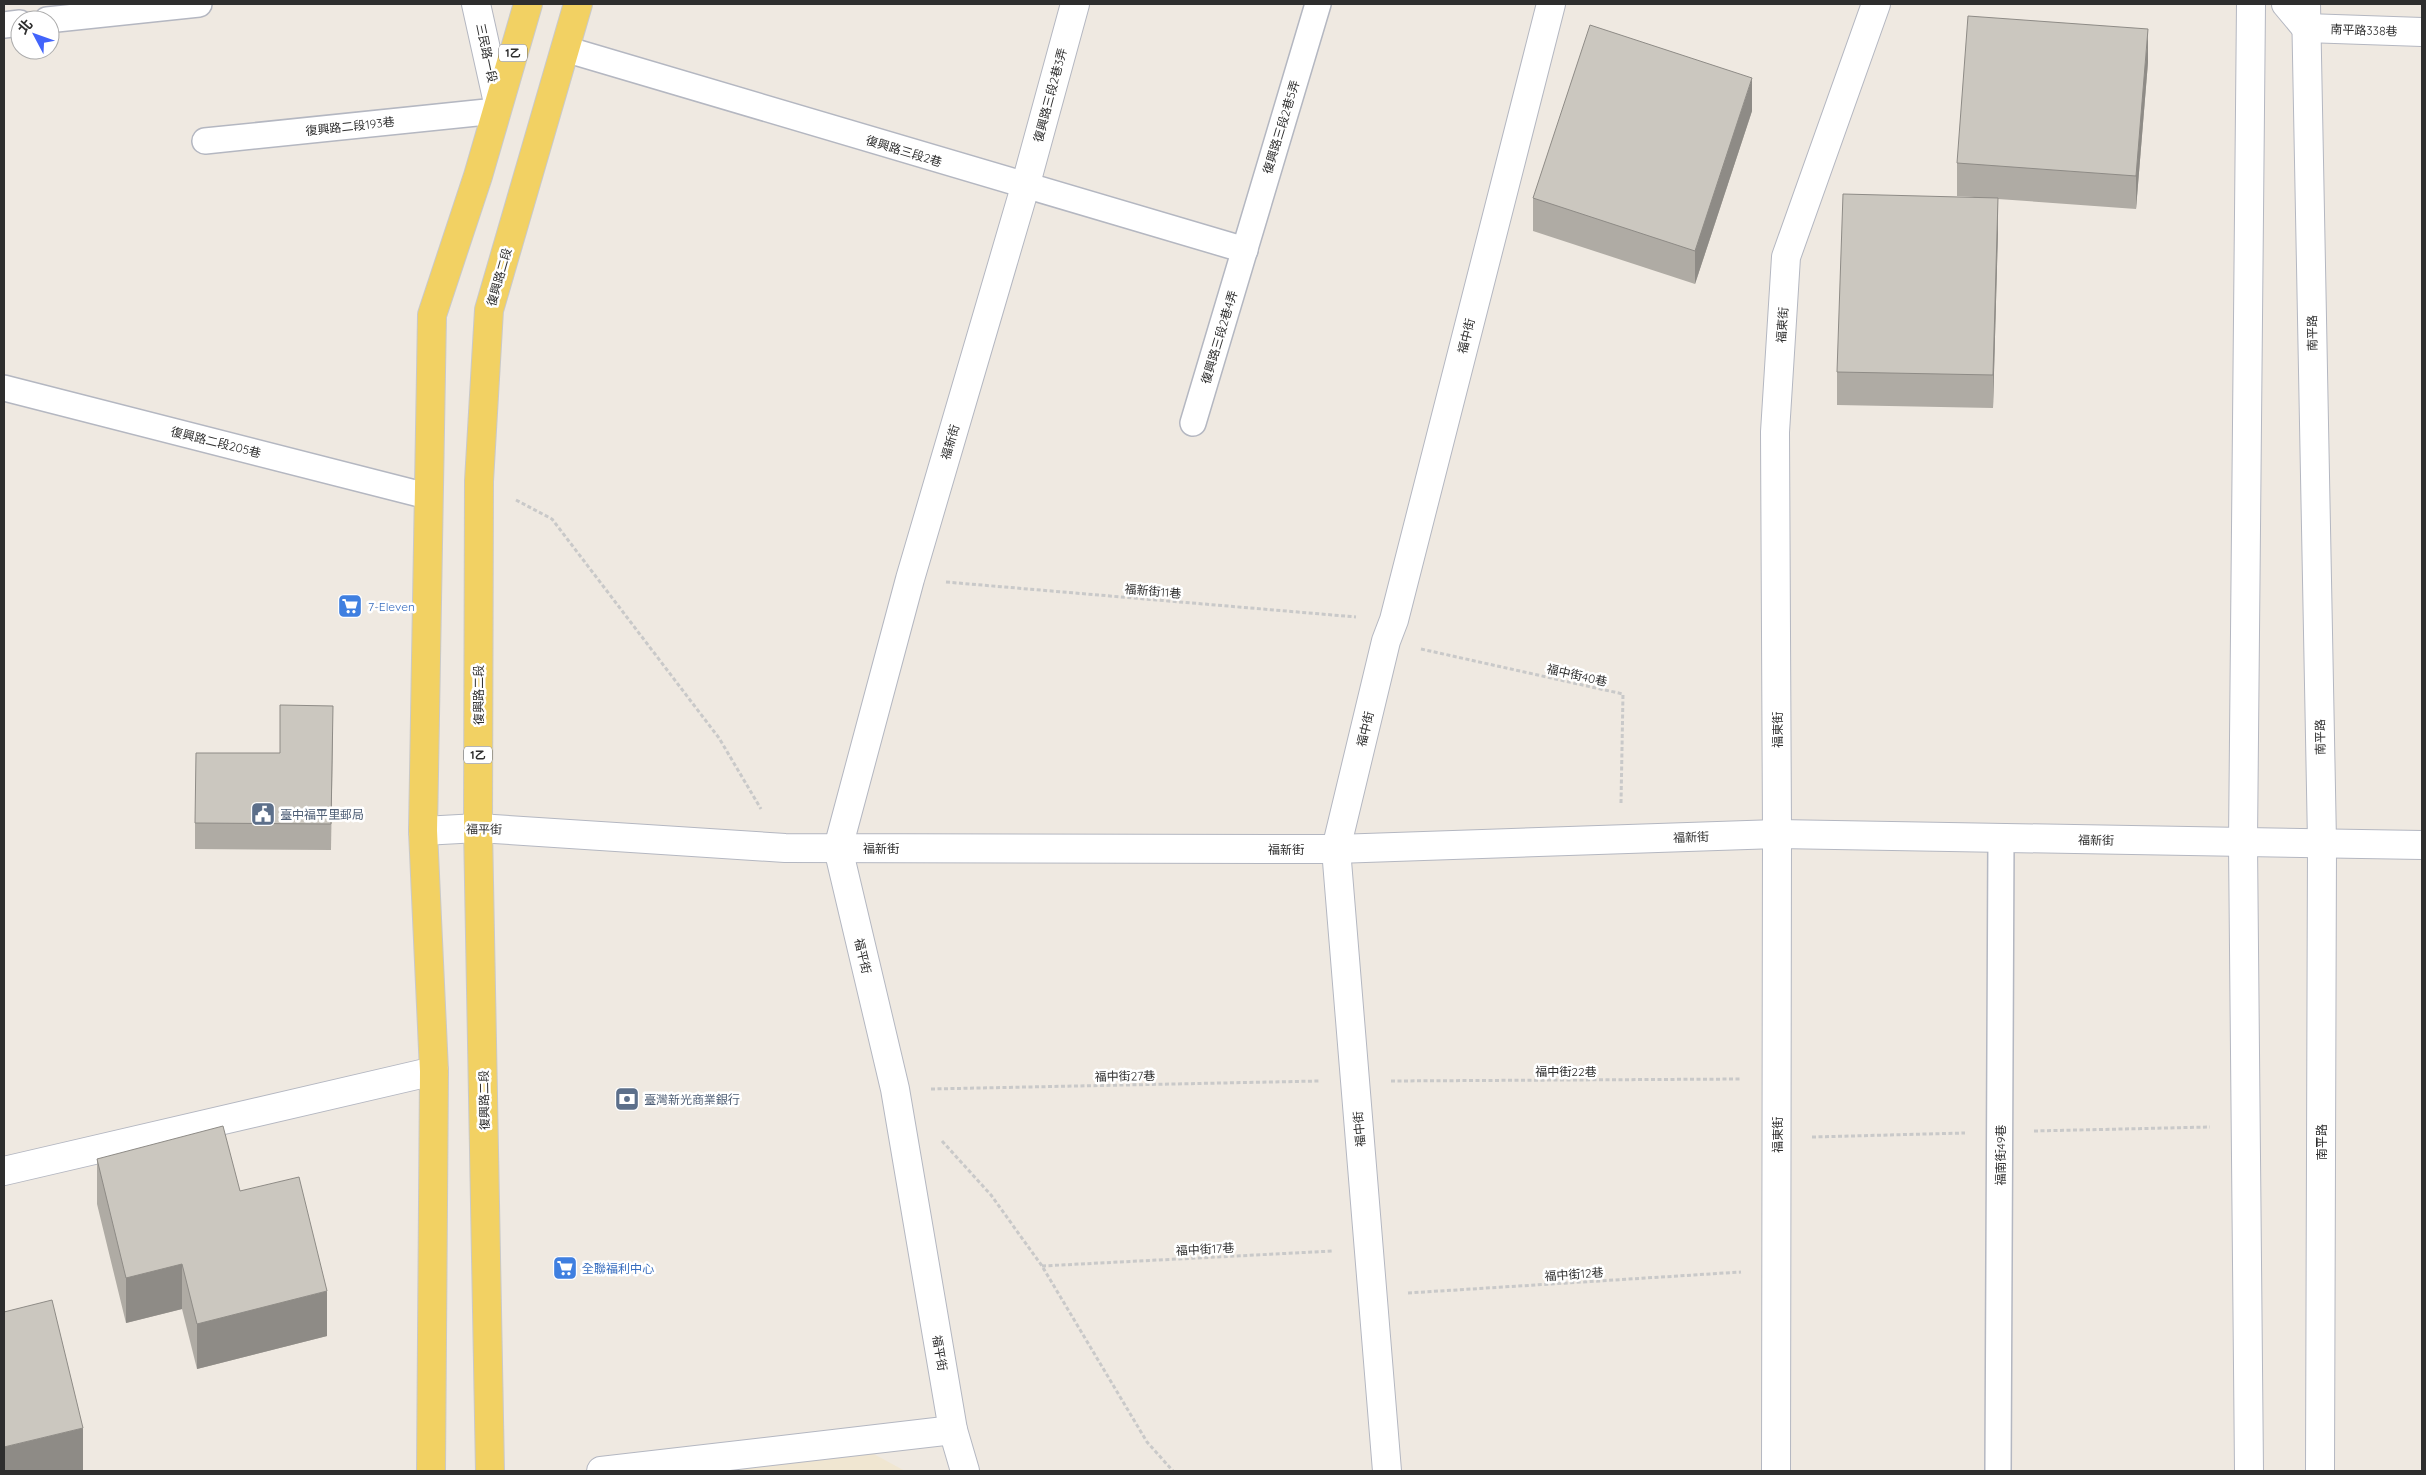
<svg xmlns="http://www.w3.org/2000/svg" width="2426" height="1475" font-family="Quicksand,'Noto Sans TC',sans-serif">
<rect width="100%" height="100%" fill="#efe9e1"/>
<polygon fill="#f0e6d1" points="872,1453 905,1471 716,1471"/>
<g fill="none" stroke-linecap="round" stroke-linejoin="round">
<defs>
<g id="lane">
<polyline points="47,20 199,4"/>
<polyline points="4,25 20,23"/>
<polyline points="565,49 1245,250"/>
<polyline points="205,141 496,111"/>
<polyline points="4,388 427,496"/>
<polyline points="1193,423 1318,4"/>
<polyline points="1998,1471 2001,838"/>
</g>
<g id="street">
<polyline points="476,4 498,103"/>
<polyline points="2286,4 2306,28 2422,32"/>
<polyline points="423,831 478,828 785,848 1336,849 1777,834 2422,845"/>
<polyline points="4,1171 434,1071"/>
<polyline points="601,1471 953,1430"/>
<polyline points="965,1471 953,1430 895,1089 838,848 910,579 1025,187 1075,4"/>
<polyline points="1387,1471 1336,849 1386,641 1394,620 1551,4"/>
<polyline points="1776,1471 1777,834 1775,432 1786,257 1876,4"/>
</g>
<g id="secondary">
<polyline points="2306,4 2322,842 2320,1471"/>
<polyline points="2249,1471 2243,843 2251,4"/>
</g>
<g id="primary">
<polyline points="431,1471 434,1071 423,831 432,315 478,176 528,4"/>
<polyline points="490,1471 478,828 479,481 489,310 578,4"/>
</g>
</defs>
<use href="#lane" stroke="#b4b7c1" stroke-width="28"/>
<use href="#street" stroke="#b4b7c1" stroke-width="30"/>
<use href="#secondary" stroke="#b4b7c1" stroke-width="30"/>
<use href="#primary" stroke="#c9c9c9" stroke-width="30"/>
<g stroke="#c9c9c9" stroke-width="3" stroke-dasharray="4 2.5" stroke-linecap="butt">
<polyline points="516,500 552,519 719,738 761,809"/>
<polyline points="946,582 1356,617"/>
<polyline points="1421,649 1623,694 1621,803"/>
<polyline points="1391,1081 1742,1079"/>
<polyline points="931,1089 1319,1081"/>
<polyline points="2034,1131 2210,1127"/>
<polyline points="1812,1137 1965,1133"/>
<polyline points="942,1141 991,1195 1042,1266 1147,1442 1173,1471"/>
<polyline points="1042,1266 1333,1251"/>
<polyline points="1408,1293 1741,1272"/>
</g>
<use href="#lane" stroke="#fff" stroke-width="25"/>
<use href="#street" stroke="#fff" stroke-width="28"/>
<use href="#secondary" stroke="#fff" stroke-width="28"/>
<use href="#primary" stroke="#f2d163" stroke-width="28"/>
</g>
<g fill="#afaba4">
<polygon points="2148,62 2136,209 1998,199 1998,231 1993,408 1837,405 1837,372 1974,197 1957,196 1957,163"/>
<polygon points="1752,111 1695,284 1533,231 1533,198"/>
<polygon points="333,732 331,850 195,849 195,823 280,753"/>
<polygon points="97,1159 240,1191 327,1336 197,1369 182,1309 126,1323 97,1204"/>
</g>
<g fill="#8e8b86">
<polygon points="2148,29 2148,62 2136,209 2136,176"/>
<polygon points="1752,78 1752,111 1695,284 1695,251"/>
<polygon points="1998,198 1998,231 1993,408 1993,375"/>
<polygon points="182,1264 182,1309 126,1323 126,1278"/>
<polygon points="327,1291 327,1336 197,1369 197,1324"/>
<polygon points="83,1428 83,1471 4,1471 4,1447"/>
</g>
<g fill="#cbc7bf" stroke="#8e8b86">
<polygon points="1968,16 2148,29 2136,176 1957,163"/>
<polygon points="1590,25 1752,78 1695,251 1533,198"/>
<polygon points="1843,194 1998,198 1993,375 1837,372"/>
<polygon points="280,705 333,706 331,824 195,823 196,753 280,753"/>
<polygon points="223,1126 240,1191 299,1177 327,1291 197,1324 182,1264 126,1278 97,1159"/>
<polygon points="52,1300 83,1428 4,1447 4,1312"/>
</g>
<defs>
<symbol id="supermarket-square" viewBox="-11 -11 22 22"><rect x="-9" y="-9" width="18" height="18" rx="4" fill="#3f7fe0" stroke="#fff"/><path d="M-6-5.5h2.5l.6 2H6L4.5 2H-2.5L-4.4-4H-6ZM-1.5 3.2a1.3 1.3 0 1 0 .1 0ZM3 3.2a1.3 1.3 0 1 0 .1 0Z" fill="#fff"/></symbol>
<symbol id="civic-square" viewBox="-11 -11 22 22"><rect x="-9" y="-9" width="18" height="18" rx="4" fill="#5c6f8a" stroke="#fff"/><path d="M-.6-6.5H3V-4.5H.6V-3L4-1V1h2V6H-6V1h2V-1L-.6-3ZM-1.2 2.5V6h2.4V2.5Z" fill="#fff"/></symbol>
<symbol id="bank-square" viewBox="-11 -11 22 22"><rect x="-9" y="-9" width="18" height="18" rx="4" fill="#5c6f8a" stroke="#fff"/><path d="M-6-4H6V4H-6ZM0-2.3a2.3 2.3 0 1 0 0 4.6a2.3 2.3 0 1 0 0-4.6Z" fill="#fff"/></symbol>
</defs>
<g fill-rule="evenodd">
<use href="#supermarket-square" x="336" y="592" width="28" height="28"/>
<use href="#civic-square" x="249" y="800" width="28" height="28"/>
<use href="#bank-square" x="613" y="1085" width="28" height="28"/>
<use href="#supermarket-square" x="551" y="1254" width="28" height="28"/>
</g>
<g text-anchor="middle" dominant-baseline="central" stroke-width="5" stroke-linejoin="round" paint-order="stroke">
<g fill="#fff" stroke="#6d6d6d" stroke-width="1">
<rect x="499" y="44.5" width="28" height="17" rx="4"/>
<rect x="464" y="746.5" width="28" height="17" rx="4"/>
</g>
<g font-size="11" font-weight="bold" fill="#2e2e2e">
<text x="513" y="53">1乙</text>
<text x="478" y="755">1乙</text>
</g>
<g font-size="12" fill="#2e2e2e" stroke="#fff">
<text transform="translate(2364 30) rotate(2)">南平路338巷</text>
<text transform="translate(487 53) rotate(78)">三民路一段</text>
<text transform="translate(1050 95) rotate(-75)">復興路三段2巷3弄</text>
<text transform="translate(350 126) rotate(-6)">復興路二段193巷</text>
<text transform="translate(1281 127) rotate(-73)">復興路三段2巷5弄</text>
<text transform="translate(904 151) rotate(17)">復興路三段2巷</text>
<text transform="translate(499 277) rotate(-74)">復興路二段</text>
<text transform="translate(1782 325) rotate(-86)">福東街</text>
<text transform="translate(2312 333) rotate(-91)">南平路</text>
<text transform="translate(1466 336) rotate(-76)">福中街</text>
<text transform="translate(1219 337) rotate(-73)">復興路三段2巷4弄</text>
<text transform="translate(216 442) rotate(14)">復興路二段205巷</text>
<text transform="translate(950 442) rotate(-74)">福新街</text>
<text transform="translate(1153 591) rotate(5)">福新街11巷</text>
<text transform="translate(1577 675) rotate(13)">福中街40巷</text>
<text transform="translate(478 695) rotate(-90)">復興路二段</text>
<text transform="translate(1365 729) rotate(-76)">福中街</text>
<text transform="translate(1777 730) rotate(-90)">福東街</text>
<text transform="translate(2320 737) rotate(-91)">南平路</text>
<text transform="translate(484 829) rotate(1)">福平街</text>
<text transform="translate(1691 837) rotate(-2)">福新街</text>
<text transform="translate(2096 840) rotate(1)">福新街</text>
<text x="881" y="848">福新街</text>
<text x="1286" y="849">福新街</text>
<text transform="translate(863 956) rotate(77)">福平街</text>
<text x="1566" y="1071">福中街22巷</text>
<text transform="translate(1125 1076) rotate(-1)">福中街27巷</text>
<text transform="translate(484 1100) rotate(-91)">復興路二段</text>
<text transform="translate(1359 1129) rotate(-95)">福中街</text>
<text transform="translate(1777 1135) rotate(-90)">福東街</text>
<text transform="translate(2321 1142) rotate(-90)">南平路</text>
<text transform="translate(2000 1155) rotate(-90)">福南街49巷</text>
<text transform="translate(1205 1249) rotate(-3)">福中街17巷</text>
<text transform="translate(1574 1274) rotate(-4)">福中街12巷</text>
<text transform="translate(940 1353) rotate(80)">福平街</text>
</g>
<g font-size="12" fill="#366cbe" stroke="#fff" text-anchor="start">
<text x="368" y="606">7-Eleven</text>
<text x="582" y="1268">全聯福利中心</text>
</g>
<g font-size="12" fill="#4e5e75" stroke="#fff" text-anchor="start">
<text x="280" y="814">臺中福平里郵局</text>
<text x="644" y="1099">臺灣新光商業銀行</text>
</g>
</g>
<rect width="2426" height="1475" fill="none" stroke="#2e2e2e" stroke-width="10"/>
<g transform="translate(35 35) rotate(311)"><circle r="24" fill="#ffffff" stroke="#ababab"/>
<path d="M0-4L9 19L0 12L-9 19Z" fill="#4264fb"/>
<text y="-8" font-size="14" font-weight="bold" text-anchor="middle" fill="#2e2e2e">北</text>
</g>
</svg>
